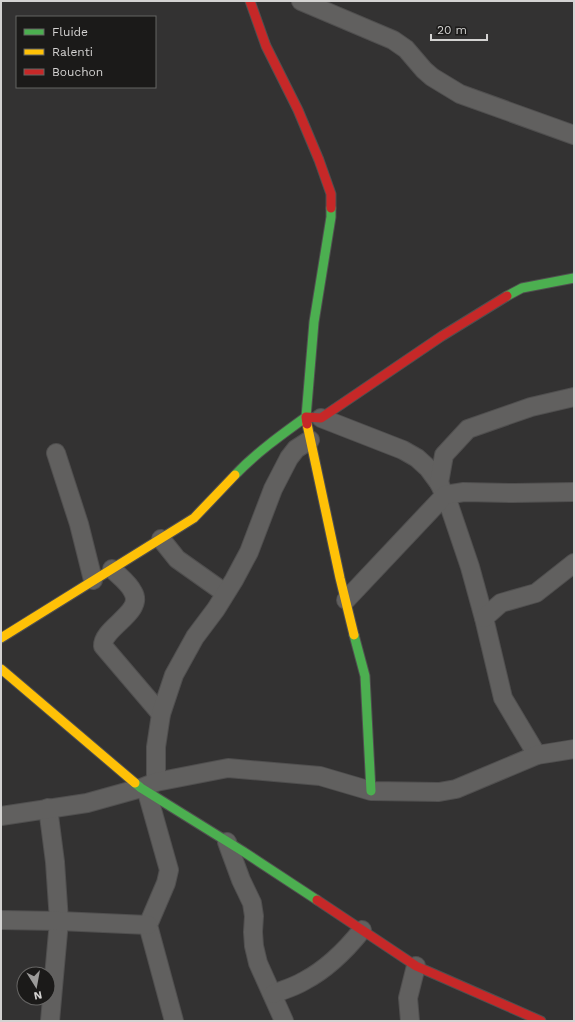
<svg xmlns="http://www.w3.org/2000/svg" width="575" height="1022" font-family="'Work Sans',sans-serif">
<rect width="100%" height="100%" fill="#333232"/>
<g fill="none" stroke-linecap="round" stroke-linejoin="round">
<defs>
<g id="street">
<polyline points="301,1 393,40 406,49 424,70 432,77 460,94 574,135"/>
<polyline points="321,418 403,450 417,458 428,468 439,483 448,502 470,567 484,618 503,698 537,755"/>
<polyline points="56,453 79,524 93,580"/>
<polyline points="439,483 444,455 468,429 531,407 574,397"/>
<polyline points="161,539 177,559 225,593"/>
<path d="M112 569C119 576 129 583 133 592 145 612 102 628 103 646L161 714"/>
<polyline points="346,600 445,495 464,492 514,493 574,492"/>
<polyline points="484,618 501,603 536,593 574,563"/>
<polyline points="156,782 156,747 161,714 174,675 195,637 216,609 234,580 249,552 273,489 289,458 296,449 310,440"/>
<polyline points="147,792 169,870 166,883 148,925 174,1021"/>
<polyline points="48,808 55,862 59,921 50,1021"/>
<polyline points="1,816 87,803 141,788 156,782 228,768 320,776 371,791 439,792 456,789 537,755 574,749"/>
<polyline points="227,842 241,880 252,903 254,916 253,932 254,946 258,963 284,1021"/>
<polyline points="1,920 59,921 148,925"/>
<path d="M273 994C283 990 294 987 304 981 327 969 346 950 362 930"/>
<polyline points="410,1021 408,998 416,966"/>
</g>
<g id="fast">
<polyline points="507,296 522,288 574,278"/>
<path d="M235 475C256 453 281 435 306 417L314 322 331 217V208"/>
<polyline points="354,635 365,676 371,791"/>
<polyline points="135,783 141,788 244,852 317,900"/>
</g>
<g id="slow">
<polyline points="307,424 340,578 354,635"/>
<polyline points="1,638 194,518 235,475"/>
<polyline points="1,669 135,783"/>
</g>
<g id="jam">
<polyline points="250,1 266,46 298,110 319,160 331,194 331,208"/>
<polyline points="307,424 306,417 321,418 442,336 507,296"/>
<polyline points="317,900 416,966 541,1021"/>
</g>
</defs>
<use href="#street" stroke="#504f4f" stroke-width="20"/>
<use href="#fast" stroke="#504f4f" stroke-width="11"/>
<use href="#slow" stroke="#504f4f" stroke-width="11"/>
<use href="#jam" stroke="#504f4f" stroke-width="11"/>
<use href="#street" stroke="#61605f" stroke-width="18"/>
<use href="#fast" stroke="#4caf50" stroke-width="9"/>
<use href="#slow" stroke="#ffc107" stroke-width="9"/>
<use href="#jam" stroke="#c62828" stroke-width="9"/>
</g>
<rect width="575" height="1022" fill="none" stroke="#d4d3d2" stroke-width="4"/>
<rect x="16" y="16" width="140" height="72" fill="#1b1a19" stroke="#656463"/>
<rect x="24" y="29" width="20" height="6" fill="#4caf50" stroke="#656463"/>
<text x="52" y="36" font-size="12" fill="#d4d3d2">Fluide</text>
<rect x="24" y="49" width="20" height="6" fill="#ffc107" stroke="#656463"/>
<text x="52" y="56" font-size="12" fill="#d4d3d2">Ralenti</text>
<rect x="24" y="69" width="20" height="6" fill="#c62828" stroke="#656463"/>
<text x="52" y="76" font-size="12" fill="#d4d3d2">Bouchon</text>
<g transform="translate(36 986) rotate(169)"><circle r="19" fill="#1b1a19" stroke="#656463"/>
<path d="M0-3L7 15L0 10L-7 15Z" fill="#9c9b9a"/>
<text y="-6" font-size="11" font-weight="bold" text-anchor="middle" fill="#d4d3d2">N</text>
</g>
<path d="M431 34v6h56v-6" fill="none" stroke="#d4d3d2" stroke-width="2"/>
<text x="437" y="34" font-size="12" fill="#d4d3d2" stroke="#1b1a19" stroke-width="3" paint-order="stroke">20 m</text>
</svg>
